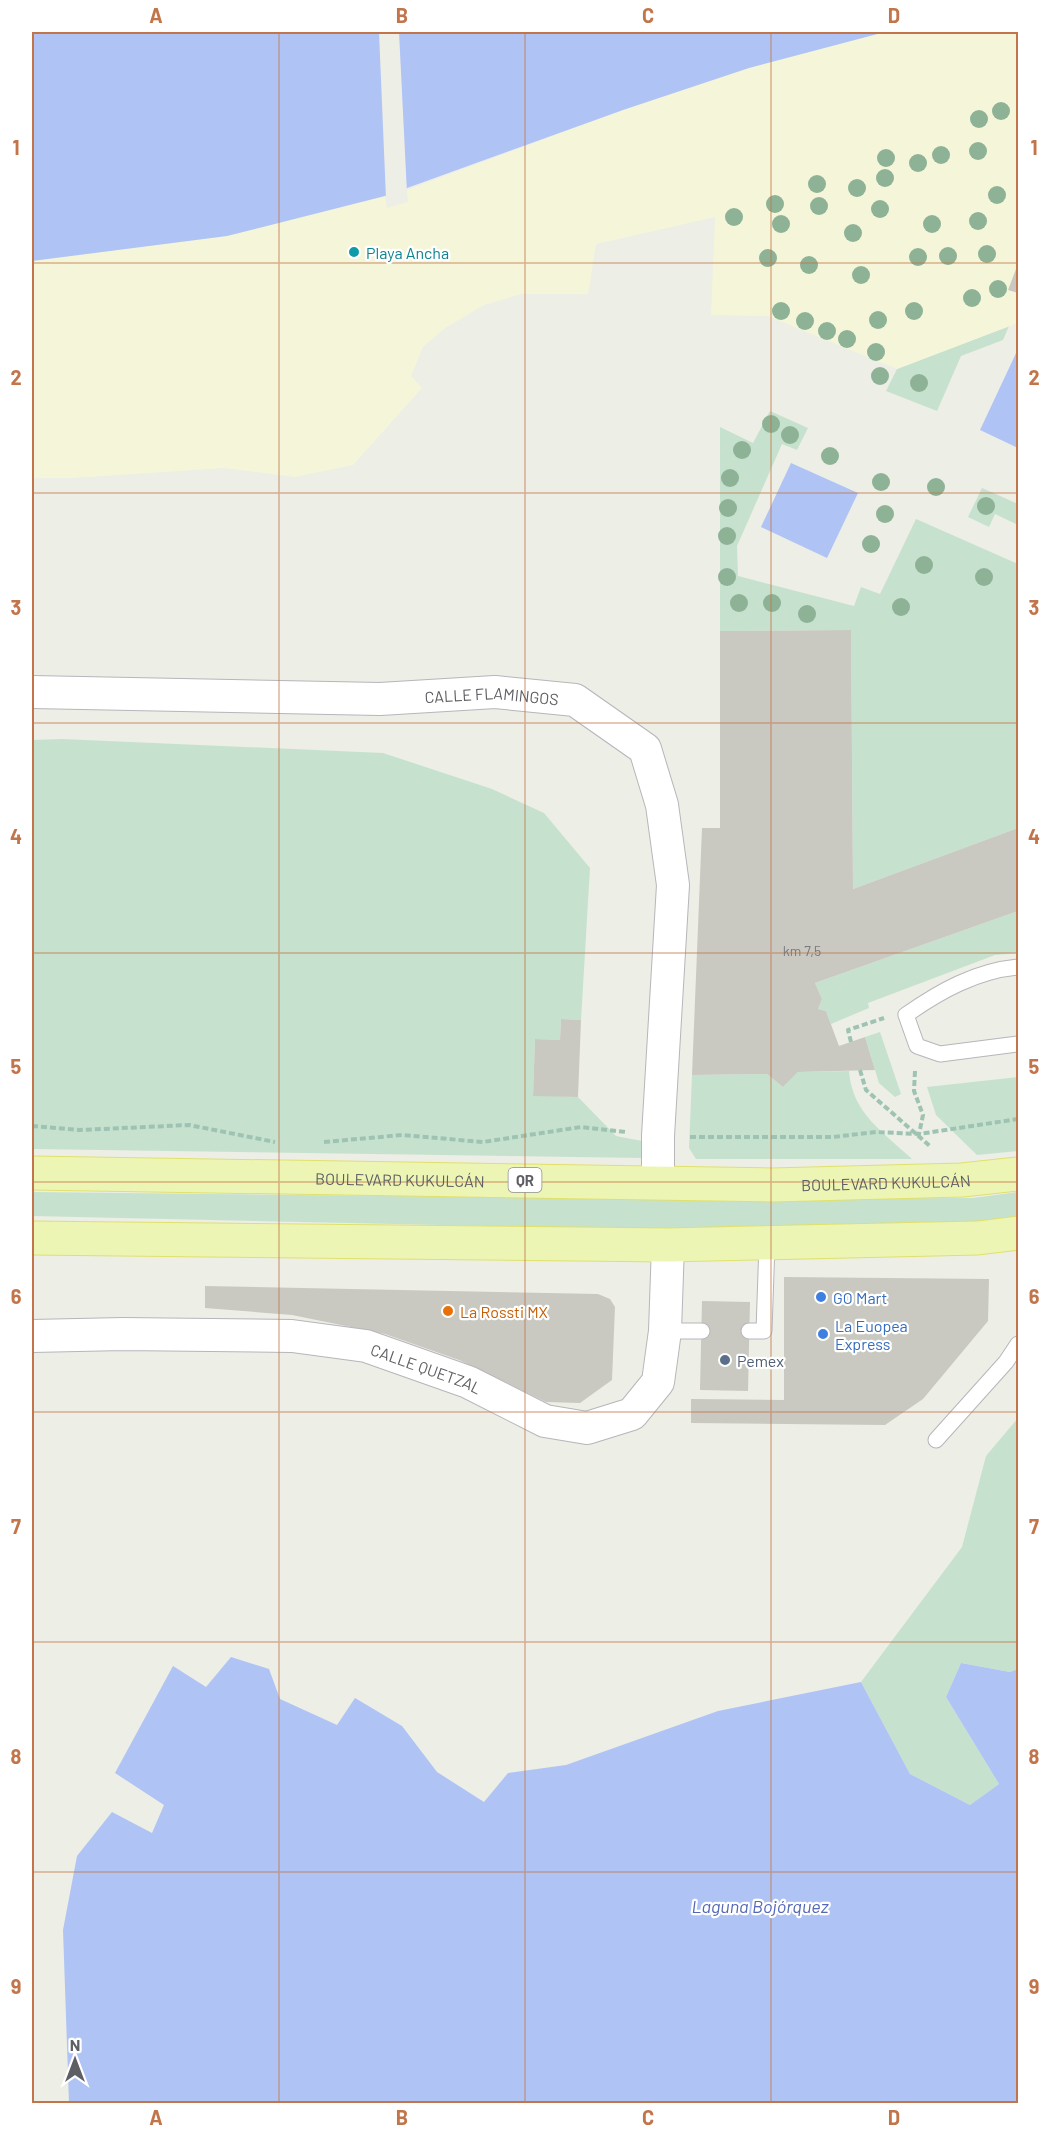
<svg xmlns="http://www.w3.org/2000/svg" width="1050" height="2135" font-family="Barlow,sans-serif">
<rect width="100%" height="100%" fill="#edeee6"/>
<g fill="#c6e2ce">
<polygon points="1009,326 1003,340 961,356 937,411 886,391 897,369"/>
<polygon points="770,411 808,428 797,450 782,444 737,546 738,576 854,606 861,587 880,594 916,519 1018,564 1018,828 853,889 851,630 720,631 720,427 753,443"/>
<polygon points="982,488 1018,504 1018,525 995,514 989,527 968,517"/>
<polygon points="62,739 383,753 492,789 544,813 590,868 581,1020 561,1019 560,1040 535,1039 533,1095 578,1097 616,1136 642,1141 644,1158 32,1149 32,740"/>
<polygon points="1018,911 1018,953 995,955 868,1003 869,1008 831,1024 826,1011 818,1009 822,999 815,983"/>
<polygon points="880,1032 901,1094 895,1097 879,1083 865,1037"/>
<path d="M849 1071C852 1113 883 1132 912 1159H696L689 1148 692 1075 767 1074 783 1087 798 1072Z"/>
<polygon points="1018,1077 1018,1151 977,1155 936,1115 927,1087"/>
<polygon points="32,1192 670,1199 973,1198 1018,1192 1018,1218 977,1223 668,1230 32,1216"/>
<polygon points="1018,1418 1018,1669 1010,1672 961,1663 946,1697 999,1784 970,1805 910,1774 861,1682 962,1547 986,1456"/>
</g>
<polygon fill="#f5f6d9" points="885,32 1018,32 1018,263 1009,289 1018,293 1018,323 897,369 768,316 711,315 715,217 596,244 588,294 521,294 484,305 445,328 423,347 411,376 422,388 353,465 295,477 224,468 73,478 32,478 32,261 227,236 385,196 387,208 408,202 407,190 623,110 749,68"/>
<g fill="#afc3f5">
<polygon points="32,32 885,32 749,68 623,110 385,196 227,236 32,261"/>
<polygon points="1018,349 1018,448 980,430"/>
<polygon points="791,463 858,493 827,558 761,527"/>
<polygon points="231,1657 269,1669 280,1699 337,1725 355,1698 402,1726 437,1772 484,1802 508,1773 566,1765 718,1711 861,1682 910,1774 970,1805 999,1784 946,1697 961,1663 1010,1672 1018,1669 1018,2103 69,2103 63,1930 77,1856 112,1812 152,1833 164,1805 115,1773 173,1666 206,1687"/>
</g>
<polygon fill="#edeee6" points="379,32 399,32 407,193 386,199"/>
<g fill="#c9c9c2">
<polygon points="1018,264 1018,293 1008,290"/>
<polygon points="851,630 853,889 1018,828 1018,911 815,983 822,999 818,1009 826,1011 839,1046 865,1037 875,1070 798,1072 783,1087 767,1074 692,1075 702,828 720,828 720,631"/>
<polygon points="561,1019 581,1020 578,1097 533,1096 535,1039 560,1040"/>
<polygon points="784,1277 989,1279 988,1321 923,1399 885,1425 691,1423 691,1399 784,1400"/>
<polygon points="205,1286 598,1294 610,1299 615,1307 612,1380 580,1403 546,1402 459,1360 385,1334 292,1315 205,1308"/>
<polygon points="702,1301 750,1302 748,1391 700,1390"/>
</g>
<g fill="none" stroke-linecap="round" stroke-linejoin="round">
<defs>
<g id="service">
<path d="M1018 967C976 971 940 991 906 1015L917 1046 940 1054 1018 1044"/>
<polyline points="665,1331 702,1331"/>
<polyline points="749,1331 764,1331 767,1243"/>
<polyline points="936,1440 1006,1362 1018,1344"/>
</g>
<g id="minor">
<path id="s1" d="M32 692 380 699 495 692 575 700 645 749 662 805 673 885 658 1136V1182"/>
<path id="s2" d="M32 1336 123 1334 292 1336 366 1346 468 1382 545 1421 587 1428 632 1414 658 1382 665 1331 668 1245"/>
</g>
<g id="primary">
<path id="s3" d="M32 1173 772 1185 962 1180 1018 1174"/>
<polyline points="32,1238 668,1245 978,1238 1018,1233"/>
</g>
</defs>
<use href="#service" stroke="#b6b6bb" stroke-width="17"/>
<use href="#minor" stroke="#b6b6bb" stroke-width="34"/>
<use href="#primary" stroke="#e0e06c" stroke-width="35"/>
<g stroke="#9fc3b3" stroke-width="4" stroke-dasharray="6 3" stroke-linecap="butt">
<polyline points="851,1042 848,1030 884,1018"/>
<polyline points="860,1070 866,1090 931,1147"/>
<polyline points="915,1071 914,1091 923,1115 919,1134"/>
<polyline points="32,1126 80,1130 189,1125 275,1142"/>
<polyline points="690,1137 833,1137 876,1132 919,1134 1018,1119"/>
<polyline points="324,1142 402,1135 483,1142 581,1127 626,1132"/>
</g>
<use href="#service" stroke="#fff" stroke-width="15"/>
<use href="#minor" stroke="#fff" stroke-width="32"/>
<use href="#primary" stroke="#edf5b4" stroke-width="33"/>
</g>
<g fill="#8eb296">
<circle cx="1001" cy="111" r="9"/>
<circle cx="979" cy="119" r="9"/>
<circle cx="978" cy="151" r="9"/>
<circle cx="941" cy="155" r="9"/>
<circle cx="886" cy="158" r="9"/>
<circle cx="918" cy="163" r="9"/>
<circle cx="885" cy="178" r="9"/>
<circle cx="817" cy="184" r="9"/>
<circle cx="857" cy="188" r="9"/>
<circle cx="997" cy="195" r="9"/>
<circle cx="775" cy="204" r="9"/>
<circle cx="819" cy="206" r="9"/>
<circle cx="880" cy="209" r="9"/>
<circle cx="734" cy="217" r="9"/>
<circle cx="978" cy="221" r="9"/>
<circle cx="781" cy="224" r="9"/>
<circle cx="932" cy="224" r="9"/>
<circle cx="853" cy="233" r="9"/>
<circle cx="987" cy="254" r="9"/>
<circle cx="948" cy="256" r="9"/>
<circle cx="918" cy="257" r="9"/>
<circle cx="768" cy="258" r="9"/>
<circle cx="809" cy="265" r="9"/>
<circle cx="861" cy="275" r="9"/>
<circle cx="998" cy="289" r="9"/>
<circle cx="972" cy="298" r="9"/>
<circle cx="781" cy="311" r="9"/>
<circle cx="914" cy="311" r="9"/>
<circle cx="878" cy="320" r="9"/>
<circle cx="805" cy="321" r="9"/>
<circle cx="827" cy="331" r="9"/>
<circle cx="847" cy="339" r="9"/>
<circle cx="876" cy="352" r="9"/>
<circle cx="880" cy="376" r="9"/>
<circle cx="919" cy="383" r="9"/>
<circle cx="771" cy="424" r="9"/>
<circle cx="790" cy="435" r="9"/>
<circle cx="742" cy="450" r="9"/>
<circle cx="830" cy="456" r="9"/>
<circle cx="730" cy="478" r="9"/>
<circle cx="881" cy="482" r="9"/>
<circle cx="936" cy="487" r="9"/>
<circle cx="986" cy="506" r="9"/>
<circle cx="728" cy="508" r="9"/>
<circle cx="885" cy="514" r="9"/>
<circle cx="727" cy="536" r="9"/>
<circle cx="871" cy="544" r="9"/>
<circle cx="924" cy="565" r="9"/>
<circle cx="727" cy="577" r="9"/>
<circle cx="984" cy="577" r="9"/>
<circle cx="739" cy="603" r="9"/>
<circle cx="772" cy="603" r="9"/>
<circle cx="901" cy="607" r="9"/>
<circle cx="807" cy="614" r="9"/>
</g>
<path fill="none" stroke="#c2754a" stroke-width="1.5" stroke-opacity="0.55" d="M279 32V2104M525 32V2104M771 32V2104M32 263H1018M32 493H1018M32 723H1018M32 953H1018M32 1182H1018M32 1412H1018M32 1642H1018M32 1872H1018"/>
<circle fill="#0f9aa8" stroke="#fff" stroke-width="2" cx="354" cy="252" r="6"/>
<g fill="#3f7fe0" stroke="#fff" stroke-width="2">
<circle cx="821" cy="1297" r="6"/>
<circle cx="823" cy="1334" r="6"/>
</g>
<circle fill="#e8710a" stroke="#fff" stroke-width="2" cx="448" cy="1311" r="6"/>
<circle fill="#5c6f8a" stroke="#fff" stroke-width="2" cx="725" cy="1360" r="6"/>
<g text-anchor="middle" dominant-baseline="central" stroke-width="4.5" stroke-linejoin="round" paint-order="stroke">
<g font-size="14" fill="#797a7c">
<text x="802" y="950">km 7,5</text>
</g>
<rect fill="#fff" stroke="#8e8f92" stroke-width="1.5" x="508.5" y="1168" width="33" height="24" rx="4.5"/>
<g font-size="15" font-weight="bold" fill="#5e5f64">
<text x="525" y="1180">QR</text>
</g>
<g font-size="16" fill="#0d838f" stroke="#fff" text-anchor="start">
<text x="366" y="252">Playa Ancha</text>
</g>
<g font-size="16" fill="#5e5f64" stroke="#fff">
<text stroke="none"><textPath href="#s1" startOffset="460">CALLE FLAMINGOS</textPath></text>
<text stroke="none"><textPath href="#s3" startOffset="368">BOULEVARD KUKULCÁN</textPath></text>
<text stroke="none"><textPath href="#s3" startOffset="854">BOULEVARD KUKULCÁN</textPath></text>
<text stroke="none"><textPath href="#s2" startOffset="399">CALLE QUETZAL</textPath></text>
</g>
<g font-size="16" fill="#366cbe" stroke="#fff" text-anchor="start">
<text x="833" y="1297">GO Mart</text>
<text x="835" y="1325">La Euopea<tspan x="835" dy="18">Express</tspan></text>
</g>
<g font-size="16" fill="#c56008" stroke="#fff" text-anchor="start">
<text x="460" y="1311">La Rossti MX</text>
</g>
<g font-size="16" fill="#4e5e75" stroke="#fff" text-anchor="start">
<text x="737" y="1360">Pemex</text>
</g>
<g font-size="18" font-style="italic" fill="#5468b5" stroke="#fff">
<text x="760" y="1906">Laguna Bojórquez</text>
</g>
</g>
<rect width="1050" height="2135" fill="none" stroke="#ffffff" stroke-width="66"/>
<g transform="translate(75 2060)" stroke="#ffffff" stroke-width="4.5" paint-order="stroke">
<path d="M0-4.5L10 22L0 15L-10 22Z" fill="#5e5f64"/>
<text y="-9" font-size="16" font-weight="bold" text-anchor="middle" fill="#5e5f64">N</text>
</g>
<rect x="33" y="33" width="984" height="2069" fill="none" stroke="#c2754a" stroke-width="2"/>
<g font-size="20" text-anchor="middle" font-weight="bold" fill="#c2754a">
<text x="156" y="23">A</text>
<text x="402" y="23">B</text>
<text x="648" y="23">C</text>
<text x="894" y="23">D</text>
<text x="16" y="155">1</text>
<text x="1034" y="155">1</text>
<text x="16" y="385">2</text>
<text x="1034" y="385">2</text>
<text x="16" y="615">3</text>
<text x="1034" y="615">3</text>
<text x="16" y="844">4</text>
<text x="1034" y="844">4</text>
<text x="16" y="1074">5</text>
<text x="1034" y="1074">5</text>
<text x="16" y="1304">6</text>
<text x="1034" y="1304">6</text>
<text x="16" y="1534">7</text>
<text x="1034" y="1534">7</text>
<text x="16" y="1764">8</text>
<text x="1034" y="1764">8</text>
<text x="16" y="1994">9</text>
<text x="1034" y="1994">9</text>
<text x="156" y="2125">A</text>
<text x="402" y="2125">B</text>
<text x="648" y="2125">C</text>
<text x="894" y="2125">D</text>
</g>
</svg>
